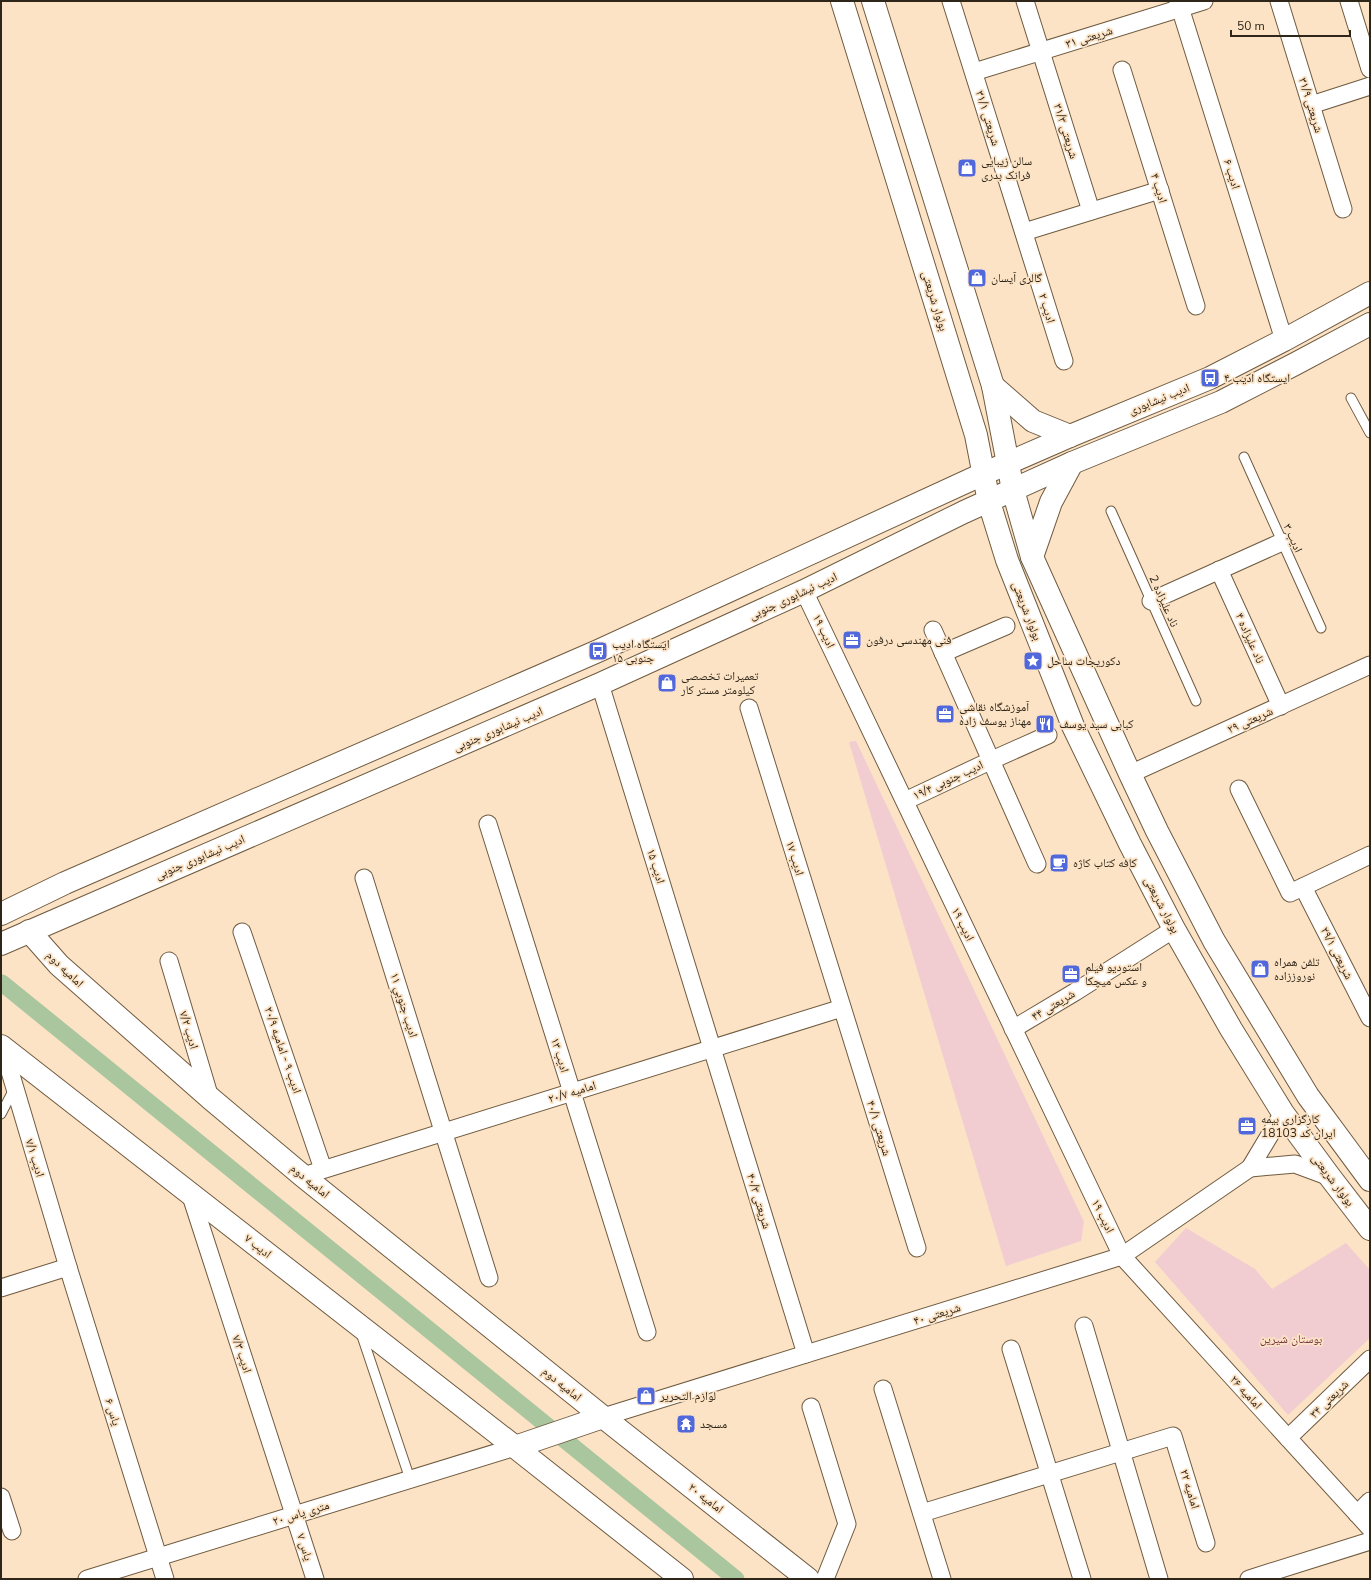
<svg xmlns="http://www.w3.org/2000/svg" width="1371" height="1580" font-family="'Nunito Sans','Noto Naskh Arabic',sans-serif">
<rect width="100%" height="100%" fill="#fce3c5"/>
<g fill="#f1ccd1">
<polygon points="856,741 1084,1222 1081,1241 1006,1266 849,742"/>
<polygon points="1186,1228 1255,1269 1272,1289 1346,1243 1370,1270 1370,1338 1288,1415 1155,1262"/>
</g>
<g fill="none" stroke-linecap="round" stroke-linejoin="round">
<polyline stroke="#aac69f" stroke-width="17" points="2,983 736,1579"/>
<defs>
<g id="lane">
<polyline points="1351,398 1370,433"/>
<polyline points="1244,457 1321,628"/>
<polyline points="1111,511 1196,701"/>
<polyline points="1,1114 14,1089"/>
<polyline points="361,1333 410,1479"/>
</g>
<g id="street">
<polyline points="951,1 1064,361"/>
<polyline points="1025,1 1091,211"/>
<polyline points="1178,1 1284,340"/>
<polyline points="1279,1 1343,209"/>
<polyline points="1349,1 1370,69"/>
<polyline points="1122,70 1196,306"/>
<polyline points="974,72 1204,1"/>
<polyline points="1311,105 1370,86"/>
<polyline points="1024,232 1160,190"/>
<polyline points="1219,570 1281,706"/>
<polyline points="804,591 1122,1256 1370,1528"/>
<polyline points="1151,601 1282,542"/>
<polyline points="933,630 1037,864"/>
<polyline points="943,653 1006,626"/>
<polyline points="600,684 806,1354"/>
<polyline points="749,708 917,1248"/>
<polyline points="1130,774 1370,665"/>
<polyline points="1239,789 1290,893 1370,855"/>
<polyline points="905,801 992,760 1048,735"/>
<polyline points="488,824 647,1332"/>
<polyline points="364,878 489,1278"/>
<polyline points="1303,887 1370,1018"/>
<polyline points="242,932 323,1169"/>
<polyline points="169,961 210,1098"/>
<polyline points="1013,1029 1075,992 1174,929"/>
<polyline points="3,1048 68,1267 165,1579"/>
<polyline points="1283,1113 1250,1168 1295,1164 1330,1177"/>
<polyline points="303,1176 842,1008"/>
<polyline points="190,1193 315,1579"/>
<polyline points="1,1288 68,1267"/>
<polyline points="1084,1326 1159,1579"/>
<polyline points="1011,1349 1082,1579"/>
<polyline points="883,1389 942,1579"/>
<polyline points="811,1407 847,1524 825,1579"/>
<polyline points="603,1417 1122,1256 1250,1168"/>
<polyline points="1288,1438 1370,1359"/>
<polyline points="1,1497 12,1531"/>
<polyline points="922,1513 1173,1436 1206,1543"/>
<polyline points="1357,1514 1370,1501"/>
<polyline points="87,1579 515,1447"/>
<polyline points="1249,1579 1370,1541"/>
</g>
<g id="secondary">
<polyline points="842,1 976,435 989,502 1007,560 1073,726 1130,844 1174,929 1231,1029 1283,1113 1330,1177 1370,1229"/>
<polyline points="873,1 993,386 1013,490 1032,557 1130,774 1157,831 1214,941 1308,1096 1370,1180"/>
<polyline points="993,386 1033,421 1070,436"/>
<polyline points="1032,557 1051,502 1072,463"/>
<polyline points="1,914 65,883 598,651 983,474 1070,436 1210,378 1284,340 1370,293"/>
<polyline points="29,931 59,965 210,1098 303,1176 603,1417 808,1579"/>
<polyline points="1,944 600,684 804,591 964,512 1072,463 1221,402 1295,364 1370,324"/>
<polyline points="1,1046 515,1447 682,1579"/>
<polyline points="515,1447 603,1417"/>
</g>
</defs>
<use href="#lane" stroke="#705b40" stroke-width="11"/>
<use href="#street" stroke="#705b40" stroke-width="19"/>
<use href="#secondary" stroke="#705b40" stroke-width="24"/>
<use href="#lane" stroke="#fff" stroke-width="9"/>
<use href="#street" stroke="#fff" stroke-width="17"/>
<use href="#secondary" stroke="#fff" stroke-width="22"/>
</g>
<defs>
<symbol id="shop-square" viewBox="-11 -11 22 22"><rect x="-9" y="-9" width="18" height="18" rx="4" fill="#5167dc" stroke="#fce3c5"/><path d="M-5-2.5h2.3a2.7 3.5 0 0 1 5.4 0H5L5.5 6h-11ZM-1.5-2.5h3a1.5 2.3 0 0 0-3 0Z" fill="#fff"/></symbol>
<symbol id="bus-square" viewBox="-11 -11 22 22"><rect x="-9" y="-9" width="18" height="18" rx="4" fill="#5167dc" stroke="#fce3c5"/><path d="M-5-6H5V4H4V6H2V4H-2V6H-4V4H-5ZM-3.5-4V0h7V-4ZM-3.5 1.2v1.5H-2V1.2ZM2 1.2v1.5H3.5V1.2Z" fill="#fff"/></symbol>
<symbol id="office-square" viewBox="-11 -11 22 22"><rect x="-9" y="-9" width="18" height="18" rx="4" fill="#5167dc" stroke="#fce3c5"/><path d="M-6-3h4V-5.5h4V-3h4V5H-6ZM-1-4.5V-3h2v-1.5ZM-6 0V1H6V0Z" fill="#fff"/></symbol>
<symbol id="sight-square" viewBox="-11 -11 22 22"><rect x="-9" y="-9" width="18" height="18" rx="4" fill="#5167dc" stroke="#fce3c5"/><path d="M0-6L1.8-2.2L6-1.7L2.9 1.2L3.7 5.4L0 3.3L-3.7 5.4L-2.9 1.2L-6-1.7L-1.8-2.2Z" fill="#fff"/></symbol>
<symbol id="restaurant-square" viewBox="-11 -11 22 22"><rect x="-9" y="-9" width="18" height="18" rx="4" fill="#5167dc" stroke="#fce3c5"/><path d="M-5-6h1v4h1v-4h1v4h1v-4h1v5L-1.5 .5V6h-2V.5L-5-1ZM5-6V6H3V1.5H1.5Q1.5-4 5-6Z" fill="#fff"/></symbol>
<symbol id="cafe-square" viewBox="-11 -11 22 22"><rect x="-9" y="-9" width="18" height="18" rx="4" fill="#5167dc" stroke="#fce3c5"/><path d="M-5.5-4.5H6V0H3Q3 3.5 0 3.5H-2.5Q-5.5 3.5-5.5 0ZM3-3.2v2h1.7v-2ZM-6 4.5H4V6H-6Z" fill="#fff"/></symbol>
<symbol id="temple-square" viewBox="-11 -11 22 22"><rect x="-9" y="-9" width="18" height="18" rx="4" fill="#5167dc" stroke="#fce3c5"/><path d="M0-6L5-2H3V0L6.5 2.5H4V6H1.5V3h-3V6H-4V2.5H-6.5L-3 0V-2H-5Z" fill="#fff"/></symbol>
</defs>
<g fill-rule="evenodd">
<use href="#shop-square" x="956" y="157" width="22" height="22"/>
<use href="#shop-square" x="966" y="267" width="22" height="22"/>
<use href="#bus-square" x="1199" y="367" width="22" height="22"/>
<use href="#office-square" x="841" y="629" width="22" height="22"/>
<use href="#bus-square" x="587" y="640" width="22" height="22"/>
<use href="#sight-square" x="1022" y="650" width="22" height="22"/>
<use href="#shop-square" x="656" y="672" width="22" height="22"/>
<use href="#office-square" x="934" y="703" width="22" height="22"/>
<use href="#restaurant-square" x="1034" y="713" width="22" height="22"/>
<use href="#cafe-square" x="1048" y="852" width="22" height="22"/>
<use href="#shop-square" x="1249" y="958" width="22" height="22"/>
<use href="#office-square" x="1060" y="963" width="22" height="22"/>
<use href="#office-square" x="1236" y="1115" width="22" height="22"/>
<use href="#shop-square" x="635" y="1385" width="22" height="22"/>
<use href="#temple-square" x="675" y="1413" width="22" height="22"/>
</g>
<g text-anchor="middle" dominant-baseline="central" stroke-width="3.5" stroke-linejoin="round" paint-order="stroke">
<g font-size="12" fill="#2f261a" stroke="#fce3c5">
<text transform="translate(1089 37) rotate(-17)">شریعتی ۳۱</text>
<text transform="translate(1311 105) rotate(73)">شریعتی ۳۱/۹</text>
<text transform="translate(988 118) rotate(73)">شریعتی ۳۱/۱</text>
<text transform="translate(1066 131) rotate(73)">شریعتی ۳۱/۳</text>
<text transform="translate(1232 174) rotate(73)">ادیب ۶</text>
<text transform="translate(1159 188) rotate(73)">ادیب ۴</text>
<text transform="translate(935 301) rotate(73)">بولوار شریعتی</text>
<text transform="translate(1047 308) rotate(73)">ادیب ۲</text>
<text transform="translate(1159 399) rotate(-22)">ادیب نیشابوری</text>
<text transform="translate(1293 538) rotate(66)">ادیب ۳</text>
<text transform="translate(793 596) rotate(-25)">ادیب نیشابوری جنوبی</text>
<text transform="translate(1164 601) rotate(66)">ناد علیزاده 2</text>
<text transform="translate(1027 611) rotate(69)">بولوار شریعتی</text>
<text transform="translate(824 631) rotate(65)">ادیب ۱۹</text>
<text transform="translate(1250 638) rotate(66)">ناد علیزاده ۴</text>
<text transform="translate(1250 720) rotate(-24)">شریعتی ۲۹</text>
<text transform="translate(498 729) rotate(-23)">ادیب نیشابوری جنوبی</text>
<text transform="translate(948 780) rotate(-25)">ادیب جنوبی ۱۹/۴</text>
<text transform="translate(200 857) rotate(-23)">ادیب نیشابوری جنوبی</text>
<text transform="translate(795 858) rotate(73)">ادیب ۱۷</text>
<text transform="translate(656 866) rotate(73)">ادیب ۱۵</text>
<text transform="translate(1162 905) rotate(62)">بولوار شریعتی</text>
<text transform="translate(963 924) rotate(64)">ادیب ۱۹</text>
<text transform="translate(1337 953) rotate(63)">شریعتی ۲۹/۱</text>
<text transform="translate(65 969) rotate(44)">امامیه دوم</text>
<text transform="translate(404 1005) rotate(73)">ادیب جنوبي ١١</text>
<text transform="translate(1053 1005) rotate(-31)">شریعتی ۴۴</text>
<text transform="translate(189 1030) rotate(73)">ادیب ۷/۲</text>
<text transform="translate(283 1050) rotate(71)">ادیب ۹ - امامیه ۲۰/۹</text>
<text transform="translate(560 1055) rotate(73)">ادیب ۱۳</text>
<text transform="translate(572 1092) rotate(-17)">امامیه ۲۰/۷</text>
<text transform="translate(879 1128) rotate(73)">شریعتی ۴۰/۱</text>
<text transform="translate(35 1158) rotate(73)">ادیب ۷/۱</text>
<text transform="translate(1333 1180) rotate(53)">بولوار شریعتی</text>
<text transform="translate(310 1181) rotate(39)">امامیه دوم</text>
<text transform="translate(759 1201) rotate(73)">شریعتی ۴۰/۳</text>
<text transform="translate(1103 1216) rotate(64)">ادیب ۱۹</text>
<text transform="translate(258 1246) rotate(38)">ادیب ۷</text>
<text transform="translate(937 1314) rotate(-17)">شریعتی ۴۰</text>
<text transform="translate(242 1354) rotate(72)">ادیب ۷/۳</text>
<text transform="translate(562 1384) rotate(39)">امامیه دوم</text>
<text transform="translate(1246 1392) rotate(48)">امامیه ۲۶</text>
<text transform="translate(1329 1399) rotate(-44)">شریعتی ۳۴</text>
<text transform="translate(113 1412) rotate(73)">یاس ۶</text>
<text transform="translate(1190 1489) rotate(73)">امامیه ۲۲</text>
<text transform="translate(706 1498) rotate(38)">امامیه ۲۰</text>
<text transform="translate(301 1513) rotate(-17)">۲۰ متری یاس</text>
<text transform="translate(305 1547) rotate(73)">یاس ۷</text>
</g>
<g font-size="12" fill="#2f261a" stroke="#fce3c5" text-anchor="start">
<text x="981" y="161">سالن زیبایی<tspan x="981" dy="14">فرانک بدری</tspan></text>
<text x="991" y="278">گالری آيسان</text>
<text x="1224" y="378">ایستگاه ادیب ۴</text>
<text x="866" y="640">فنی مهندسی درفون</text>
<text x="612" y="644">ایستگاه ادیب<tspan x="612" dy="14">جنوبی ۱۵</tspan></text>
<text x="1047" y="661">دکوریجات ساحل</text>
<text x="681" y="676">تعمیرات تخصصی<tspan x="681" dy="14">کیلومتر مستر کار</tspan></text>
<text x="959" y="707">آموزشگاه نقاشی<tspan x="959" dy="14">مهناز یوسف زاده</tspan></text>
<text x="1059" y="724">کبابی سید یوسف</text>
<text x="1073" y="863">کافه کتاب کاژه</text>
<text x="1274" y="962">تلفن همراه<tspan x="1274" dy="14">نوروززاده</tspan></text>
<text x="1085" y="967">استودیو فیلم<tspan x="1085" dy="14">و عکس میچکا</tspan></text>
<text x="1261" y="1119">کارگزاری بیمه<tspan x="1261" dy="14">ایران کد 18103</tspan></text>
<text x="660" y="1396">لوازم التحریر</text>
<text x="700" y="1424">مسجد</text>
</g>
<g font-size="12" fill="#773745" stroke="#fce3c5">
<text x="1291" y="1339">بوستان شیرین</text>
</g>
</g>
<rect width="1371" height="1580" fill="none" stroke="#2f261a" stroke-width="4"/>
<path d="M1231 30v6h119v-6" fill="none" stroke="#2f261a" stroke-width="2"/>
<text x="1237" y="30" font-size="12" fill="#2f261a" stroke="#fce3c5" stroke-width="3" paint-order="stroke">50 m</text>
</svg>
